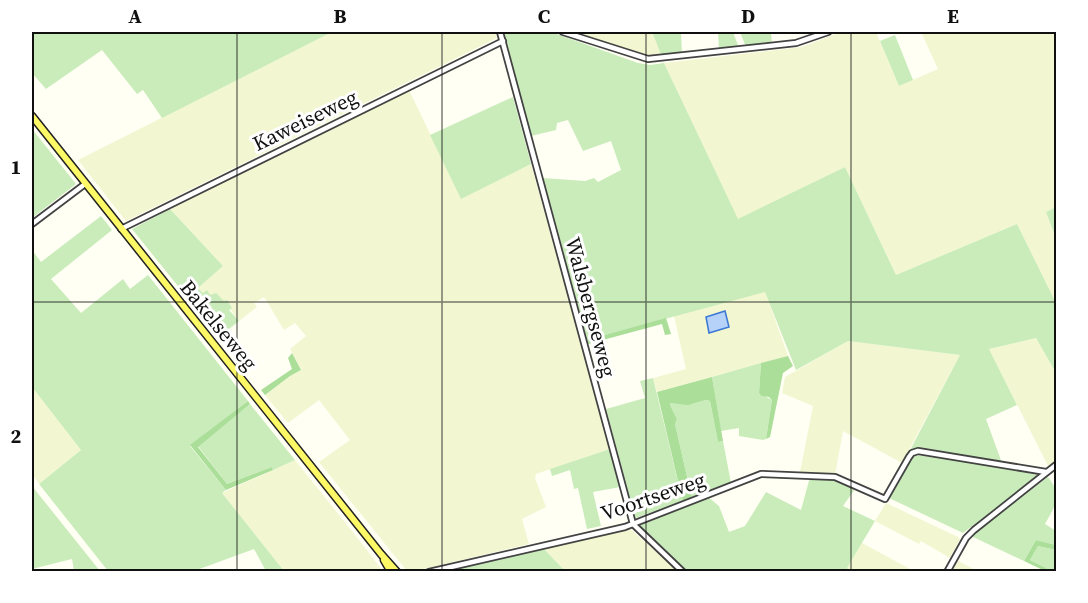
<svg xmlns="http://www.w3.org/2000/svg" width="1088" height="603" font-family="'Source Serif 4',serif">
<rect width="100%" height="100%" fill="#fffff4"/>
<g fill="#f2f7d2">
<polygon points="332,32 495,32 497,38 126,221 78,160"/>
<polygon points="569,32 652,32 662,57 652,58"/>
<polygon points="841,32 876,32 899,86 938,69 921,32 1056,32 1056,207 1046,212 1056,240 1056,303 1017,224 896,275 845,167 738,220 664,63 802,47"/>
<polygon points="409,90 461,198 531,164 610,449 536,474 535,478 546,507 522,519 529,544 416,571 407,571 319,462 350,440 319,400 288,423 265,395 290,376 301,370 290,349 306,336 295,323 284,330 264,297 254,303 257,307 239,321 224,301 203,293 198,288 223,266 170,209"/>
<polygon points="765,291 788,356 657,392 653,378 686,369 674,316"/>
<polygon points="1036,338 1056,373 1056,462 1049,468 989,349"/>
<polygon points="848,341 960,355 902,463 843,431 835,475 800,472 813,406 782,393 785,377"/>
<polygon points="32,387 81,450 39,484 32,474"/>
<polygon points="295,460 359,540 383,571 284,571 222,493"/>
<polygon points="886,503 958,537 960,539 950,558 921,541 919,544 875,521"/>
<polygon points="630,529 678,571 565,571 543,548"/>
<polygon points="862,543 914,571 851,572 846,569"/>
<polygon points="957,560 977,571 950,571"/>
</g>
<g fill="#caecbb">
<polygon points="32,32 332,32 162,118 143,90 137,94 102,50 46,89 32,73"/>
<polygon points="504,32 551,32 638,63 650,65 664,63 738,219 845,167 896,275 1017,224 1056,303 1056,373 1036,338 989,349 1017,405 986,419 1002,463 911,452 908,454 960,355 848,341 796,370 765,292 587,340 543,178 585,181 594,178 598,182 621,170 611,141 583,151 568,120 557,123 556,130 531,136"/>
<polygon points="652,32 681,32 682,55 662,57"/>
<polygon points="718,32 733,32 739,48 719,51"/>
<polygon points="740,32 771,32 772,44 746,47"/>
<polygon points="895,35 913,80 899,86 880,41"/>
<polygon points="513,97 531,164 461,199 430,135"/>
<polygon points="32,129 76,184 32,218"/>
<polygon points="1056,207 1056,235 1055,236 1046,212"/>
<polygon points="170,209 223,266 198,288 203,293 207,290 210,295 216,293 224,301 227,300 232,308 229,310 239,321 219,337 132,229"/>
<polygon points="101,216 112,230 51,279 81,313 123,279 130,289 148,275 248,401 190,446 226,490 222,493 284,571 266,571 254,549 194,571 108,571 39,484 81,450 32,387 32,250 41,262"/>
<polygon points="761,363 759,393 772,400 766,439 763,440 739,436 739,428 721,431 712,377"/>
<polygon points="653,378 683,502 635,518 606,409 645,398 640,381"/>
<polygon points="706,400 710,401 718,442 723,441 731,483 692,499 675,424 677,419 670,405 670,403 691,404"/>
<polygon points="250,404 295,460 273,470 272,467 227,484 198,446"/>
<polygon points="610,449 620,487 593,492 601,526 587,529 578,488 574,489 570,470 552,476 550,469"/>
<polygon points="915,455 963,461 1039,475 963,533 889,498 911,458"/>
<polygon points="810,477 832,479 855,489 843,506 875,521 847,568 851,572 686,571 638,526 708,497 719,506 729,532 745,526 766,492 801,510"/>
<path d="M1048 477C1063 496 1056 504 1045 524L1056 531V545L1036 540 1024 561 971 536Z"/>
<polygon points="32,486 100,571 74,571 72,559 32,569"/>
<polygon points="1038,546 1056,550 1056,571 1046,571 1046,568 1030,560"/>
<polygon points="543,548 565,571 440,572"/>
</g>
<g fill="#aade99">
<polygon points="666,318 671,334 665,335 662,324 588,344 587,340"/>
<polygon points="292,353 301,370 290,376 265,395 261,390 292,369 288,358"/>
<polygon points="788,356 793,366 783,373 770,437 766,439 772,400 769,397 762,396 759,393 761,363"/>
<polygon points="712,377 723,441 718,442 710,401 706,400 688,405 670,403 670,405 677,419 675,424 692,499 683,502 657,392"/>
<polygon points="248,401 250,404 198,447 227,484 272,467 273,470 226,490 190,445"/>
<polygon points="1036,540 1056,545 1056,550 1038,546 1030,560 1046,568 1045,571 1024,561"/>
</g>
<polygon fill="#b6d2f9" stroke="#3a76d3" stroke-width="1.5" points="725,311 729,327 709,333 706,317"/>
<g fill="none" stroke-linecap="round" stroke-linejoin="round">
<defs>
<g id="minor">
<polyline points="500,32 633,524 683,572"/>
<polyline points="563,32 648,59 796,43 828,32"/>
<polyline points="32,224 85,184"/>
<polyline points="121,229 503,41"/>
<polyline points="429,572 625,527 761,474 835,477 885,499 909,457 912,453 918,451 1046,472"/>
<polyline points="947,572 966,538 974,530 1056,465"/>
</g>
<g id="major">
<polyline points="32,116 381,554 397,572"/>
<polyline points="384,560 391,572"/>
</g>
</defs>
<use href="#minor" stroke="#434343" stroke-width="8"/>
<use href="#major" stroke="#212121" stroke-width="9"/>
<use href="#minor" stroke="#fff" stroke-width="4.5"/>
<use href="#major" stroke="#fdf865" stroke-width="6"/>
</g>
<path fill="none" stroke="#101010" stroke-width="1.5" stroke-opacity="0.55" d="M237 32V572M442 32V572M646 32V572M851 32V572M32 302H1056"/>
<g text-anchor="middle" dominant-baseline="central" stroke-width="6" stroke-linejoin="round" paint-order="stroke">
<g font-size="21" fill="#101010" stroke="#fff">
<text transform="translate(305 120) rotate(-26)">Kaweiseweg</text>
<text transform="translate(591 307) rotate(75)">Walsbergseweg</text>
<text transform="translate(219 325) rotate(51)">Bakelseweg</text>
<text transform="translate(653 496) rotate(-19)">Voortseweg</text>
</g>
</g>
<rect width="1088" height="603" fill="none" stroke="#ffffff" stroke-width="66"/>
<rect x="33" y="33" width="1022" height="537" fill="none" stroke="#101010" stroke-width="2"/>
<g font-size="20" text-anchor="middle" font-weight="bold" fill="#101010">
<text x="135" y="23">A</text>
<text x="340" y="23">B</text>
<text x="544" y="23">C</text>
<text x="748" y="23">D</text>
<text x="953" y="23">E</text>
<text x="16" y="174">1</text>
<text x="16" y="443">2</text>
</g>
</svg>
